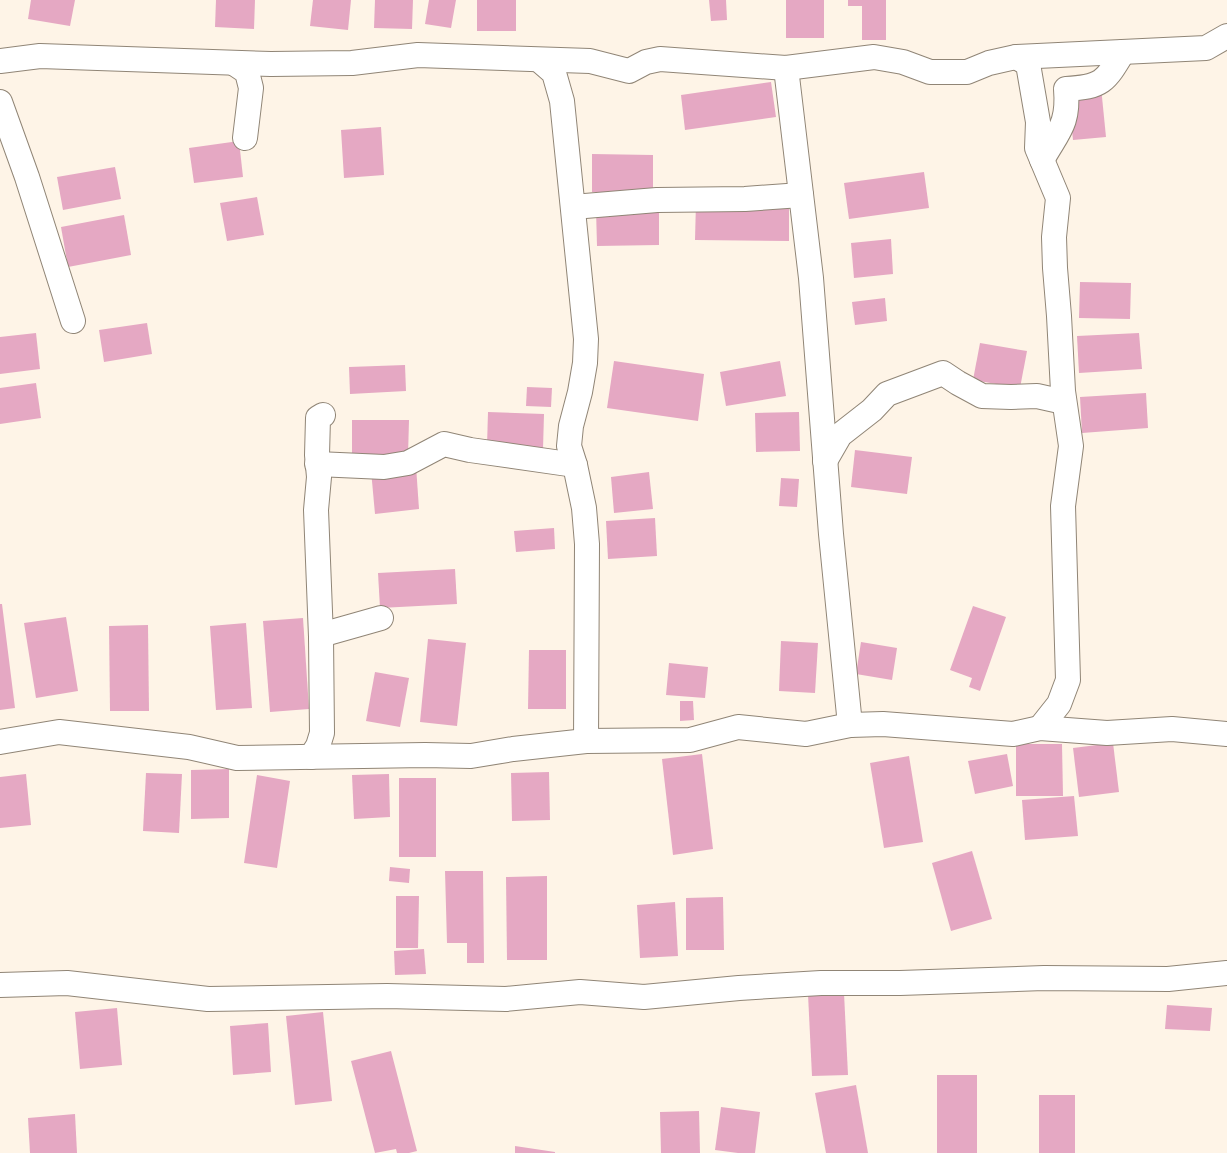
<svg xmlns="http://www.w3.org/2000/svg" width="1227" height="1153" font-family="'DejaVu Sans',sans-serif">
<rect width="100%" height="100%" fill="#fef4e7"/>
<g fill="#e5a8c3">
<polygon points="31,0 75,0 70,26 28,19"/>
<polygon points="216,0 255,0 254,29 215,27"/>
<polygon points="313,0 351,0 348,30 310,26"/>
<polygon points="375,0 413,0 412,29 374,28"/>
<polygon points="429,0 456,0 451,28 425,24"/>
<rect x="477" y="0" width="39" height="31"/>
<polygon points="709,0 726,0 727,20 711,21"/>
<rect x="786" y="0" width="38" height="38"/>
<polygon points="848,0 886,0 886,40 862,40 862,6 848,6"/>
<polygon points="771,82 776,117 685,130 681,95"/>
<polygon points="1101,87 1106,137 1073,140 1068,91"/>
<polygon points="381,127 384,175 344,178 341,130"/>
<polygon points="239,141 243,177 194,183 189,148"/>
<polygon points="592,154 653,155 653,192 592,192"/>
<polygon points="115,167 121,199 63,210 57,177"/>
<polygon points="924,172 929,208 849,219 844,183"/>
<polygon points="257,197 264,235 227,241 220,203"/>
<polygon points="696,202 789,203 789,241 695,240"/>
<polygon points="659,208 659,245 597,246 596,209"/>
<polygon points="124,215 131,255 68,267 61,227"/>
<polygon points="891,239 893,274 854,278 851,243"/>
<polygon points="1080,282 1131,283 1130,319 1079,318"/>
<polygon points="885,298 887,321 855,325 852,302"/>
<polygon points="147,323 152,354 104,362 99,330"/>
<polygon points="36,333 40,369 0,374 0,337"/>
<polygon points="1139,333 1142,369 1079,373 1077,336"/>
<polygon points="980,343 1027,351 1020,388 973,380"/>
<polygon points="614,361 704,374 698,421 607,408"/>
<polygon points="780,361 786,396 726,406 720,372"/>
<polygon points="405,365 406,391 350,394 349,367"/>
<polygon points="36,383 41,418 0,424 0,388"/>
<polygon points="527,387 552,388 551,407 526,406"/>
<polygon points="1146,393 1148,428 1082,433 1080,397"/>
<polygon points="488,412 544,414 543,449 487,446"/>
<polygon points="799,412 800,451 756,452 755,413"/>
<polygon points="352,420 409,420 408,456 352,455"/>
<polygon points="855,450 912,457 907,494 851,487"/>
<polygon points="416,466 419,509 375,514 371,470"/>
<polygon points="649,472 653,509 614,513 611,477"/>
<polygon points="781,478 799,479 797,507 779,506"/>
<polygon points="655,518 657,556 608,559 606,521"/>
<polygon points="554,528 555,549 516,552 514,531"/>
<polygon points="455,569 457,604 380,608 378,573"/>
<polygon points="0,604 2,604 15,708 0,710"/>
<polygon points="973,606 1006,617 980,691 969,687 972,678 950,670"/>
<polygon points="66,617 78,691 36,698 24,623"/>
<polygon points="303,618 309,709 270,712 263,621"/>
<polygon points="246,623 252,708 216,710 210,626"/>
<polygon points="148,625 149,711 110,711 109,626"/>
<polygon points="428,639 466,643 457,726 420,722"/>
<polygon points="781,641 818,643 815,693 779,691"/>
<polygon points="861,642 897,648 892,680 856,674"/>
<polygon points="529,650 566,650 566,709 528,709"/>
<polygon points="669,663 708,667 705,698 666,695"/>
<polygon points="375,672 409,678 400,727 366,721"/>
<polygon points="680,701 693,701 694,720 680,721"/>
<polygon points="1113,743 1119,792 1079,797 1073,748"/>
<polygon points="1016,744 1062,744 1063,796 1016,796"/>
<polygon points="702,754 713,849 673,855 662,759"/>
<polygon points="1007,754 1013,786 975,794 968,761"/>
<polygon points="909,756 923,842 884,848 870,763"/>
<polygon points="229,769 229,818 191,819 191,770"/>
<polygon points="549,772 550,820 512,821 511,773"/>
<polygon points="146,773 182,774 179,833 143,831"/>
<polygon points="26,774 31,825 0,828 0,777"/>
<polygon points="389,774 390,817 354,819 352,775"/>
<polygon points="257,775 290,781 277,868 244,863"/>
<rect x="399" y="778" width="37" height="79"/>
<polygon points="1074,796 1078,836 1025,840 1022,800"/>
<polygon points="972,851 992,919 951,931 932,863"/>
<polygon points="390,867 410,869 409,883 389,881"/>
<polygon points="445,871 483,871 484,963 467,963 467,943 447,943"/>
<polygon points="547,876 547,960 507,960 506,877"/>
<polygon points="396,896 419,896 418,948 396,948"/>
<polygon points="723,897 724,950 686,950 686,898"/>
<polygon points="675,902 678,956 640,958 637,905"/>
<polygon points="424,949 426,974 395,975 394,951"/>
<polygon points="844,993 848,1075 812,1076 808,994"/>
<polygon points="1167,1005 1212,1008 1210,1031 1165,1029"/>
<polygon points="117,1008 122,1065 80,1069 75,1012"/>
<polygon points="323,1012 332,1101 295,1105 286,1016"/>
<polygon points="268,1023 271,1072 233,1075 230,1026"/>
<polygon points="391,1051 417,1151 409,1153 397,1153 396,1149 375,1153 351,1061"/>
<rect x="937" y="1075" width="40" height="78"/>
<polygon points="856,1085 868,1153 826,1153 815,1093"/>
<rect x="1039" y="1095" width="36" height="58"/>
<polygon points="721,1107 760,1112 755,1153 738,1153 715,1150"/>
<polygon points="699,1111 700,1153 661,1153 660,1112"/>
<polygon points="75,1114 77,1153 30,1153 28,1118"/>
<polygon points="515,1146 555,1152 555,1153 515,1153"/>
</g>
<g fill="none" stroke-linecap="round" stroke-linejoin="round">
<defs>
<g id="minor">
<polyline points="1016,57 1028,64 1038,122 1037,148 1058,198 1054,237 1055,268 1059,316 1063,391 1071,446 1063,506 1068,680 1059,704 1040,728"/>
<polyline points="539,60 554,73 562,101 586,339 585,363 580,392 571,426 569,446 575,465 584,508 587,544 586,741"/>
<polyline points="0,61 40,56 271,64 352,63 418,55 590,61 629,71 646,62 660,59 786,68 874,57 903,62 930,72 967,72 989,63 1016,57 1206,48 1227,36"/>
<polyline points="235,64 247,72 251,88 245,138"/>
<polyline points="786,68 811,278 831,534 850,725"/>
<polyline points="0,102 27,177 73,321"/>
<path d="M1042 160C1058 131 1069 125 1066 89 1102 87 1105 82 1123 52"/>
<polyline points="573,207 657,200 745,199 801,195"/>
<polyline points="825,461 840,435 872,410 887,394 943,373 958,383 982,396 1011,397 1037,396 1064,402"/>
<polyline points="317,464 384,467 408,463 444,444 470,450 575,465"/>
<polyline points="321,637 316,510 319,477 317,455 318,418 323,415"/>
<polyline points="0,742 59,732 189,747 237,758 425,755 471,756 513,749 586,741 690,740 738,727 806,734 850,725 883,724 1013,734 1040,728 1107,733 1172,729 1227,734"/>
<polyline points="311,757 318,746 322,733 321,637 328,633 381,618"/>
<polyline points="0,985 67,983 208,999 387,996 506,999 580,992 644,997 739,988 821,983 900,983 1044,978 1168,979 1227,973"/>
</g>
</defs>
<use href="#minor" stroke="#908576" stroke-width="26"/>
<use href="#minor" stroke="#fff" stroke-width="24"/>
</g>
</svg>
